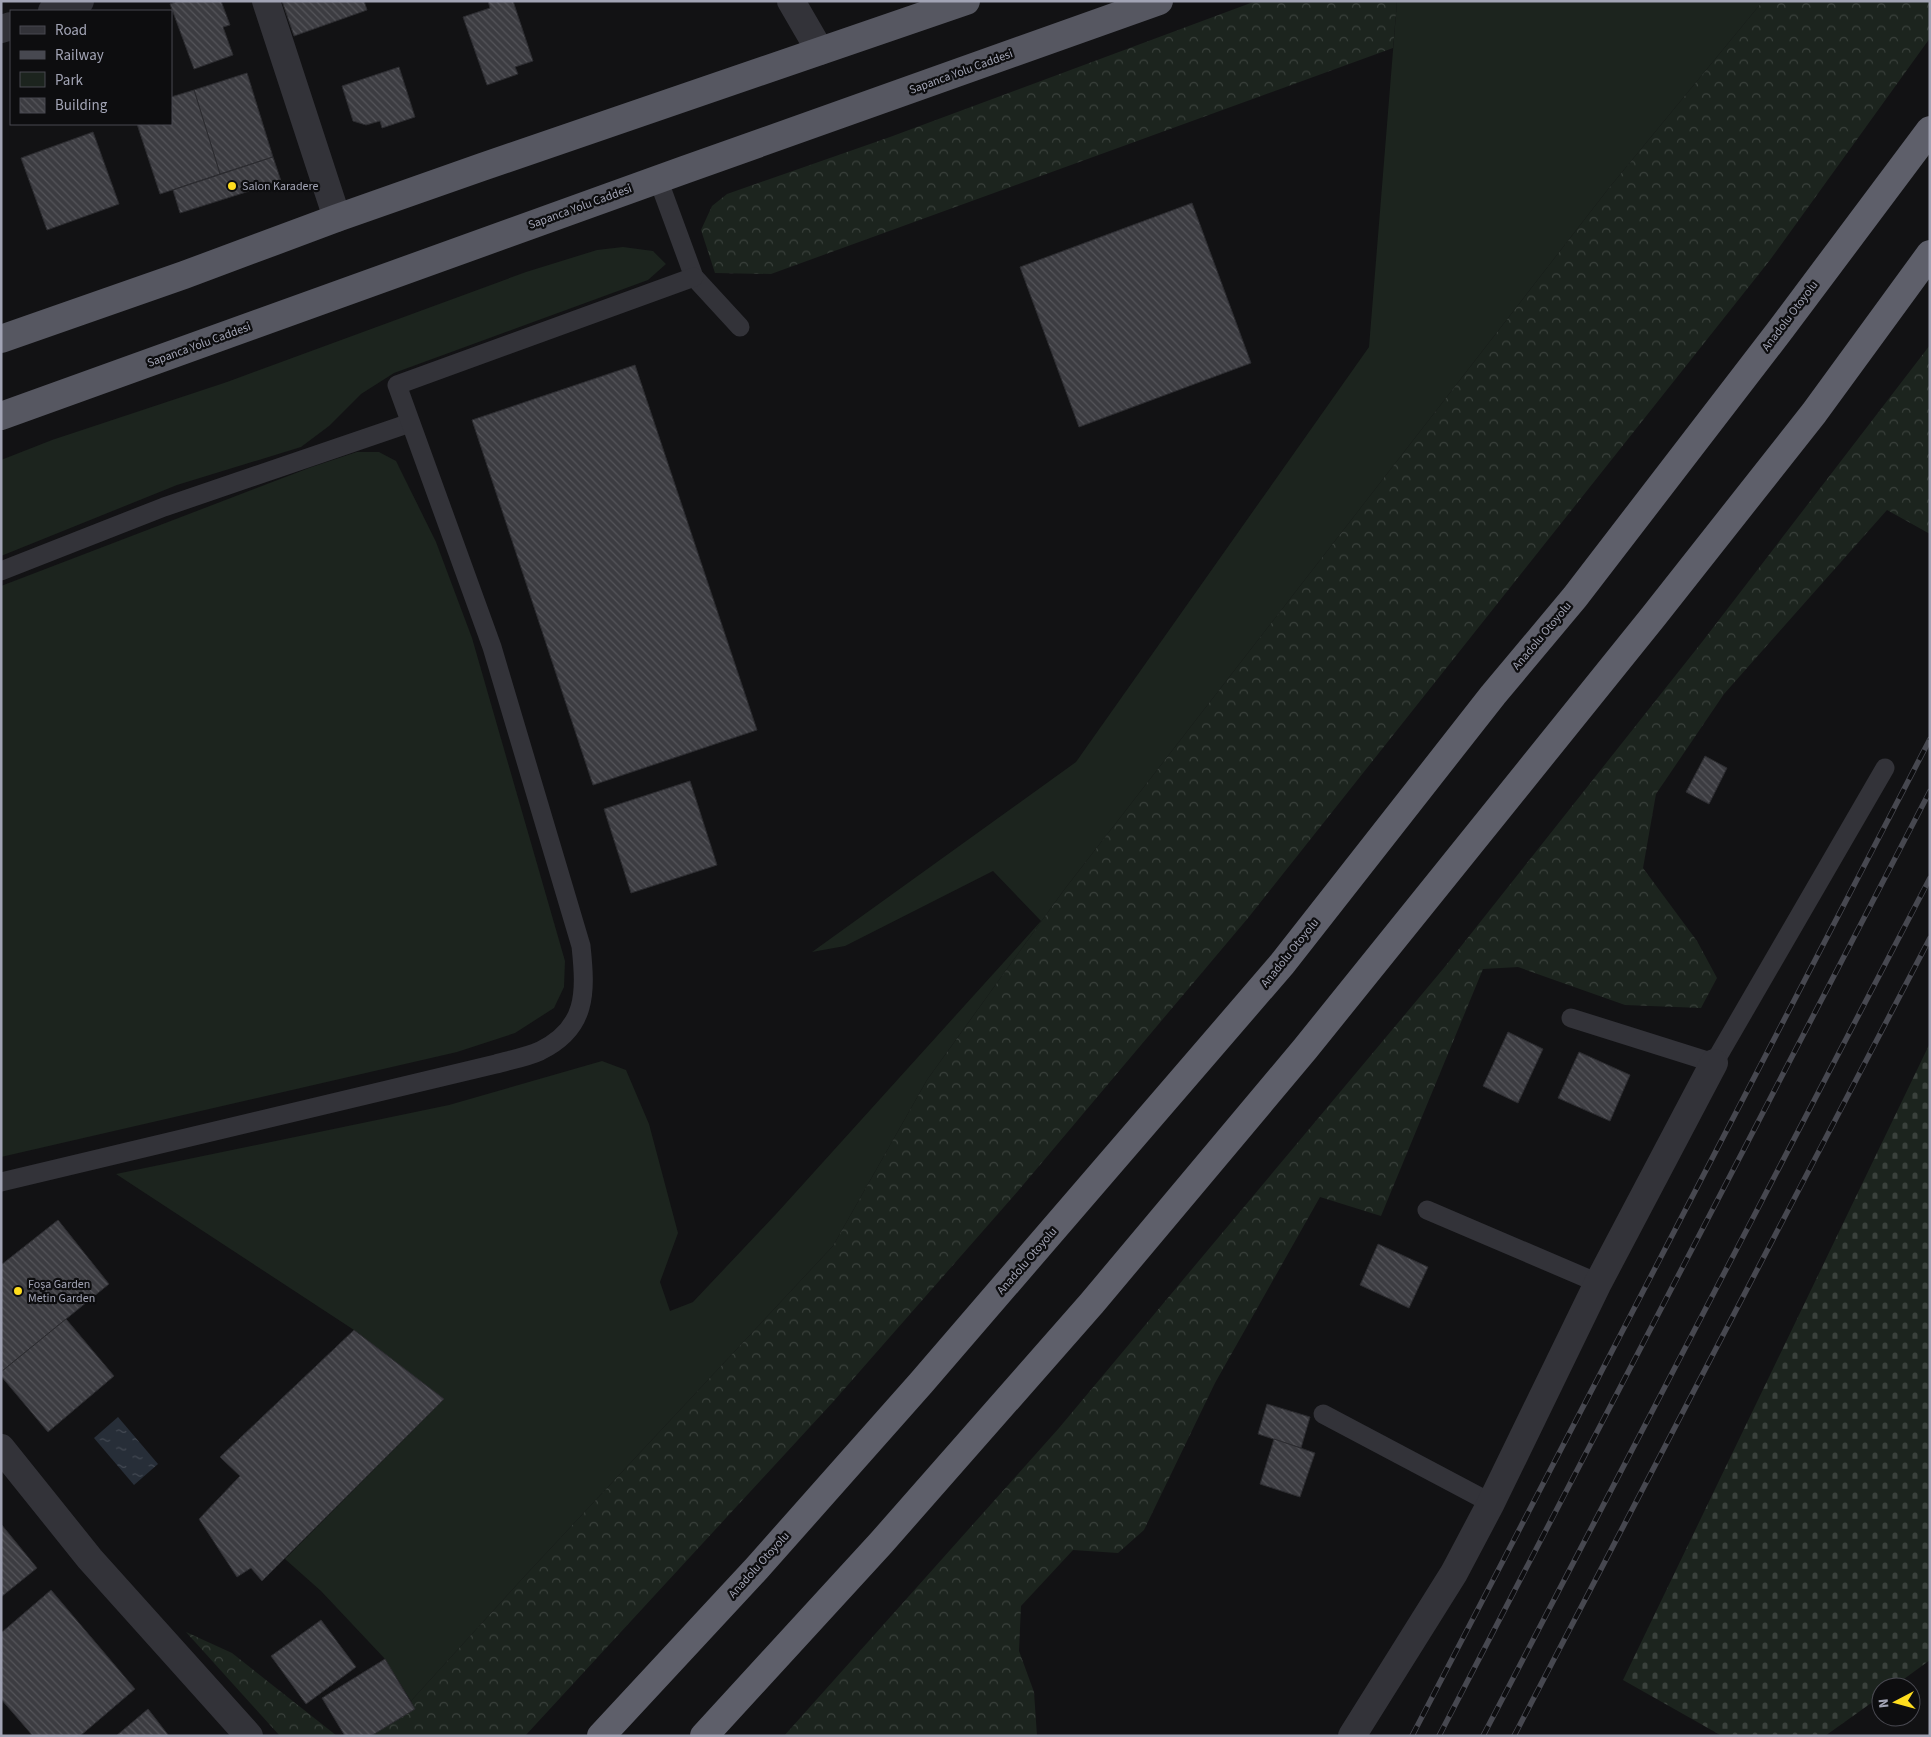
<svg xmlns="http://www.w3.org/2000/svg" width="1931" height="1737" font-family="'Source Sans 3',sans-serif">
<defs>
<pattern id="forest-crowns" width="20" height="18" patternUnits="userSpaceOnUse" patternTransform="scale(1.25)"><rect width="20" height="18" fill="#1c241e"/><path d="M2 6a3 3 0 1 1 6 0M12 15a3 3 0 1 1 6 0" fill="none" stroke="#3a413c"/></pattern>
<pattern id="cemetery-stones" width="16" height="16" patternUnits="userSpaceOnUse" patternTransform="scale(1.25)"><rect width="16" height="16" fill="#1c241e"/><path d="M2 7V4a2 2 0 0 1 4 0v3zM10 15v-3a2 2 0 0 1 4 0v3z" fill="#3a413c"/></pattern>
<pattern id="water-ripples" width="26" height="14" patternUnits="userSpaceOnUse" patternTransform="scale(1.25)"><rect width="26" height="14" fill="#272e38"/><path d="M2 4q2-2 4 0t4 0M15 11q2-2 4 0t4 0" fill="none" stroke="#434953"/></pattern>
<pattern id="building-back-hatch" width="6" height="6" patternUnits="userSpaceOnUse" patternTransform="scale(1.25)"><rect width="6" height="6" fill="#3c3c41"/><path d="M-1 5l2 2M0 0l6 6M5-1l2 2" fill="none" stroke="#55555a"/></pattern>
</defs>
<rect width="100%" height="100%" fill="#121214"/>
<g fill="#1c241e">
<polygon points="1397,1 1763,1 1609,188 1064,890 927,1080 833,1246 523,1578 411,1701 385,1659 321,1591 285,1559 444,1399 354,1330 116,1174 449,1105 602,1061 626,1070 649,1124 678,1233 660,1282 670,1311 693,1302 777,1213 1041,921 993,871 845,946 812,952 1076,762 1369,347"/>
<polygon points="623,247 653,251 666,264 648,280 394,373 361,394 329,426 301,447 177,485 1,556 1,460 52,440 227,382 526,272 597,250"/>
<polygon points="357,452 379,452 396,461 436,542 472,638 565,961 564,987 554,1008 515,1033 457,1052 1,1157 1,586 309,468"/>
</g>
<g fill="url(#forest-crowns)">
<polygon points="1256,1 1397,1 1393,48 771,274 715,273 701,230 712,206 727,194 890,137"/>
<polygon points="1763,1 1930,1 1930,38 1770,260 1248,918 1018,1191 832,1403 525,1736 371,1736 415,1709 411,1701 523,1578 833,1246 927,1080 1064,890 1609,188"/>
<polygon points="1930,345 1930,534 1887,510 1724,694 1656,794 1643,868 1697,941 1717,978 1701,1008 1625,1005 1518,967 1483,969 1381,1216 1320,1197 1215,1383 1144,1530 1118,1553 1073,1550 1021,1606 1019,1651 1034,1692 1037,1736 784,1736 1059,1428 1443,969 1702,642"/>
<polygon points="186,1632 232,1653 337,1736 280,1736"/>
</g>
<polygon fill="url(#cemetery-stones)" points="1930,1043 1930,1660 1893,1687 1881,1687 1881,1696 1825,1736 1722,1736 1623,1680"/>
<polygon fill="url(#water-ripples)" points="118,1417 158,1464 134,1485 94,1438"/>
<g fill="url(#building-back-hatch)" stroke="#2c2c30">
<polygon points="178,1 221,1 230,25 223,27 233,55 194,69 170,4"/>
<polygon points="282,1 364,1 367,10 294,36"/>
<polygon points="488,1 513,1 533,61 515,67 518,74 487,85 463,17 490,8"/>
<polygon points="399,67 415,117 382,128 380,121 366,125 353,121 342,86"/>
<polygon points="247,73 273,157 220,174 194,90"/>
<polygon points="194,90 220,174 160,194 137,124 171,124 171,97"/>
<polygon points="93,132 119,204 47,230 21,158"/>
<polygon points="273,157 281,181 180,213 173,190"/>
<polygon points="1192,203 1251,363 1079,427 1020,267"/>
<polygon points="635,365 757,730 593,785 472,420"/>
<polygon points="1705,756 1727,768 1709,804 1686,792"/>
<polygon points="690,781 717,865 631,893 604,809"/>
<polygon points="1508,1032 1543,1049 1518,1103 1483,1086"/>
<polygon points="1579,1052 1630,1075 1610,1121 1558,1098"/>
<polygon points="58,1220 109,1284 1,1372 1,1265"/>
<polygon points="1378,1244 1428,1267 1409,1308 1360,1285"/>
<polygon points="66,1319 114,1376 48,1432 1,1376 1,1372"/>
<polygon points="354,1330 444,1399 262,1581 251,1568 237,1577 199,1519 240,1476 220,1457"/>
<polygon points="1267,1404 1310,1417 1301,1448 1258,1434"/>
<polygon points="1274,1439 1315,1453 1300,1497 1260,1484"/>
<polygon points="1,1524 37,1568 1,1597"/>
<polygon points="51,1590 135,1689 80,1736 33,1736 1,1699 1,1633"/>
<polygon points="321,1620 356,1667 306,1704 271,1656"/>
<polygon points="385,1659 415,1709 371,1736 345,1736 322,1698"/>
<polygon points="148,1709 169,1736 116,1736"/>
</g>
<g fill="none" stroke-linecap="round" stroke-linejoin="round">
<g stroke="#333339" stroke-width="19">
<polyline points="658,179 694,277 740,327"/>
<polyline points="1,571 164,507 410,423"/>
<polyline points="1571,1018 1714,1063 1885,768"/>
<path d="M1 1182 496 1064C510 1060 527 1057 540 1051 587 1028 586 993 581 946L492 647 397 385 694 277"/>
<polyline points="1427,1210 1598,1283"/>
<polyline points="1323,1414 1491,1503"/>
</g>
<g stroke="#333339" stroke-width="28">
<polyline points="266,1 337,218"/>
<polyline points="791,1 820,51"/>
<polyline points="52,11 80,1"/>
<polyline points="1,29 11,26"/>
<polyline points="1352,1736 1454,1573 1491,1503 1598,1283 1714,1063"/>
</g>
<polyline stroke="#333339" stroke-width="28" points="1,1448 90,1559 249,1736"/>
<g stroke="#565761" stroke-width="28">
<polyline points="1,339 184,275 337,218 482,167 966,1"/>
<polyline points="1,416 684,170 1159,1"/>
</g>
<g stroke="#5e5f6a" stroke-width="28">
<polyline points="601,1736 757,1568 921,1383 1282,964 1493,695 1575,597 1781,329 1930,130"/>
<polyline points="704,1736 881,1543 1092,1303 1305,1049 1653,617 1814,413 1930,254"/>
</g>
<defs>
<g id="rail">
<polyline points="1412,1736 1930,739"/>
<polyline points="1439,1736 1930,791"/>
<polyline points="1483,1736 1930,878"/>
<polyline points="1514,1736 1930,938"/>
</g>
</defs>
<use href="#rail" stroke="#474850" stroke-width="5.5"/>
<use href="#rail" stroke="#0d0d0f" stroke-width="4" stroke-dasharray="11" stroke-linecap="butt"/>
</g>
<g fill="#ffdd1e" stroke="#0d0d0f" stroke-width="2">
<circle cx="232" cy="186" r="5"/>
<circle cx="18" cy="1291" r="5"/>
</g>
<g text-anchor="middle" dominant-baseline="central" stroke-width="4.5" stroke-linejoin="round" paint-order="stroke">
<g font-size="12" fill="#a2a4b5" stroke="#0d0d0f">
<text transform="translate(961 72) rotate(-20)">Sapanca Yolu Caddesi</text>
<text transform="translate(580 207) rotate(-20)">Sapanca Yolu Caddesi</text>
<text transform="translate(1790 316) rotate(-53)">Anadolu Otoyolu</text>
<text transform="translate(199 345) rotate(-20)">Sapanca Yolu Caddesi</text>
<text transform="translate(1542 636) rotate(-50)">Anadolu Otoyolu</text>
<text transform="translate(1290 953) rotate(-51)">Anadolu Otoyolu</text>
<text transform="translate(1027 1261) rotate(-49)">Anadolu Otoyolu</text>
<text transform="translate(759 1565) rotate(-48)">Anadolu Otoyolu</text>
</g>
<g font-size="12" fill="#a2a4b5" stroke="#0d0d0f" text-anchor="start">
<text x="242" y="186">Salon Karadere</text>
<text x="28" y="1284">Foşa Garden<tspan x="28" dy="14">Metin Garden</tspan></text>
</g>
</g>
<rect width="1931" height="1737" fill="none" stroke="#a2a4b5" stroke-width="5"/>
<rect x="10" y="10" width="162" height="115" fill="#0d0d0f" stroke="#494951"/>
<rect x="20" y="26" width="25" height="8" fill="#333339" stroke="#494951"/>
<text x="55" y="35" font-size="15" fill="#a2a4b5">Road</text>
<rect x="20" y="51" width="25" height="8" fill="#474850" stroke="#494951"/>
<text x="55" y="60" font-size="15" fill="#a2a4b5">Railway</text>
<rect x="20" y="72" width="25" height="15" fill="#1c241e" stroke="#494951"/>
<text x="55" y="85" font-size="15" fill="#a2a4b5">Park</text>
<rect x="20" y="98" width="25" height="15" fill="url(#building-back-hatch)" stroke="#494951"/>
<text x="55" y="110" font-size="15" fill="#a2a4b5">Building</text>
<g transform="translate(1896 1702) rotate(264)"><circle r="24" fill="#0d0d0f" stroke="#494951"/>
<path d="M0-4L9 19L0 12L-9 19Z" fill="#ffdd1e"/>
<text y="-8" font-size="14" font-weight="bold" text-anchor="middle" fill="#a2a4b5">N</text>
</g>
</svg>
